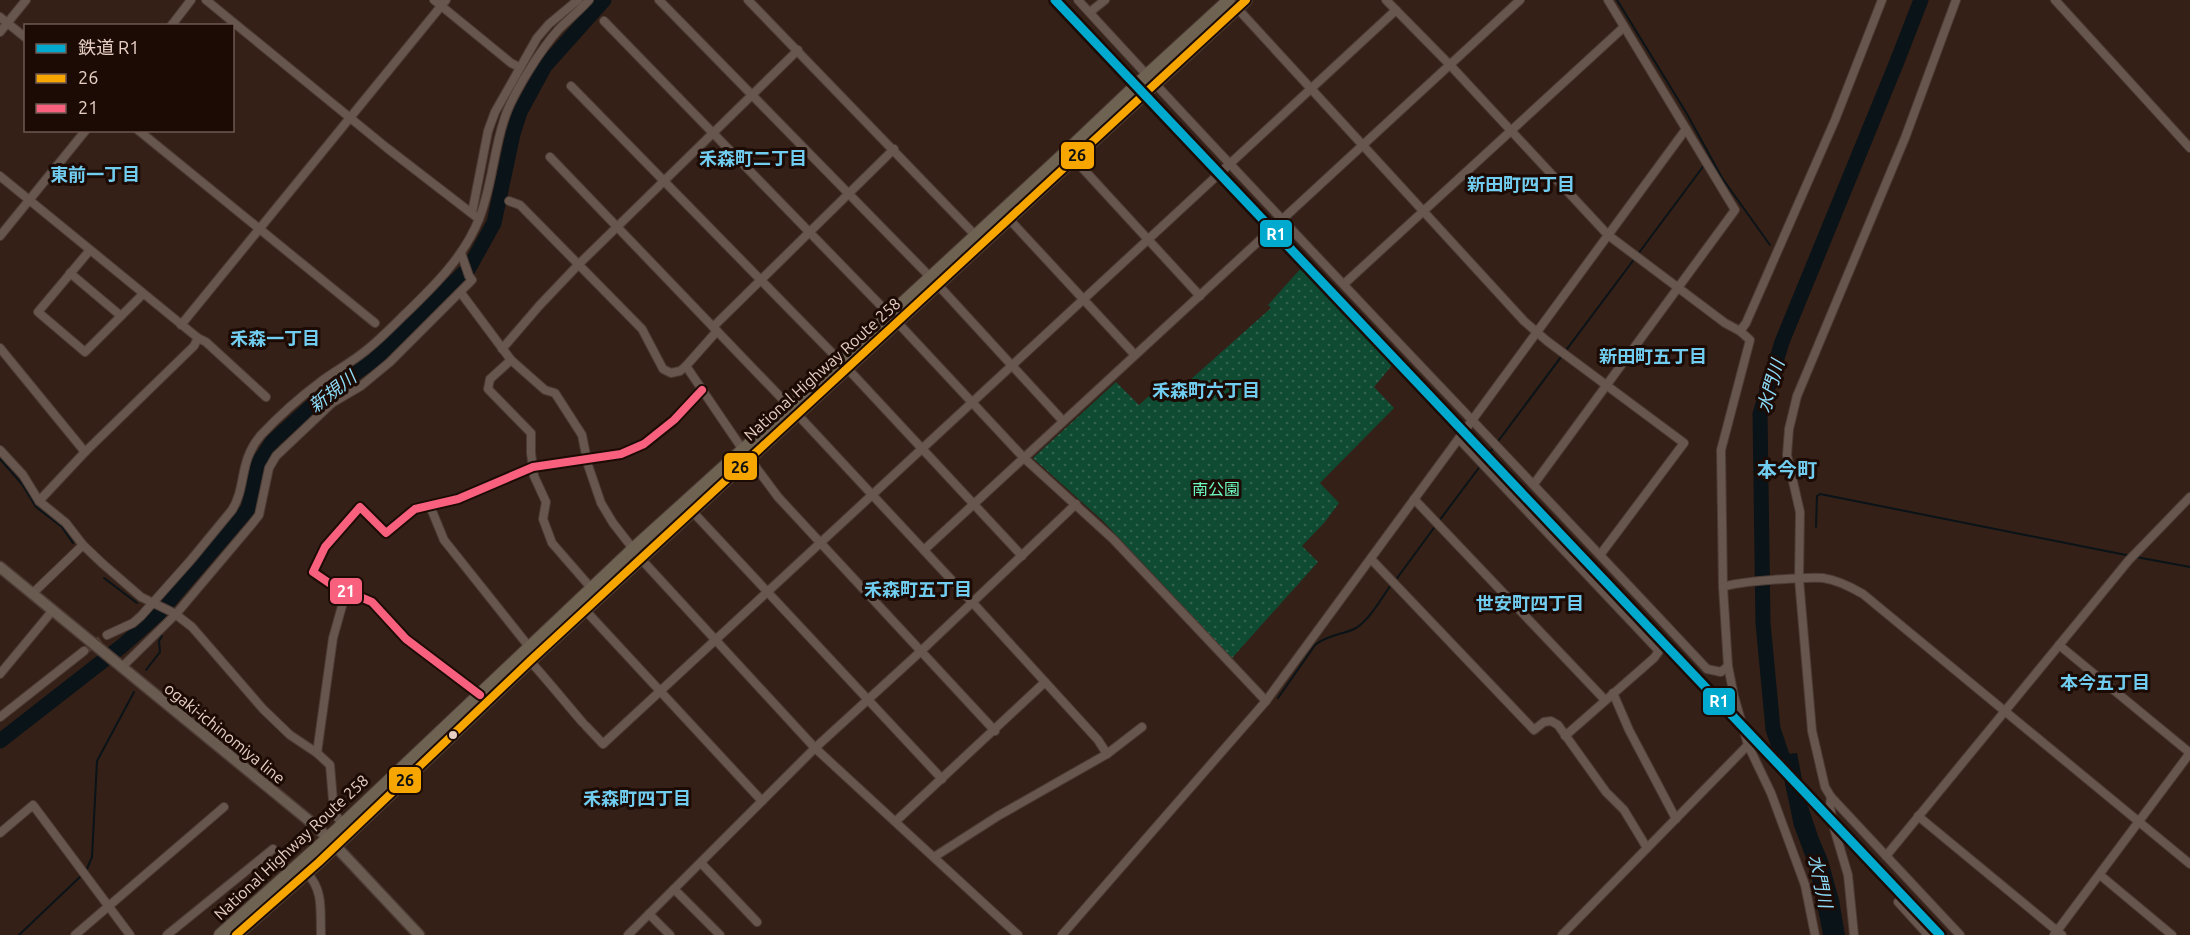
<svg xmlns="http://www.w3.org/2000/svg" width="2190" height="935" font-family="Ubuntu,'Noto Sans JP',sans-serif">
<defs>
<pattern id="park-dots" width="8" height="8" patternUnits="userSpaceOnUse" patternTransform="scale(1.5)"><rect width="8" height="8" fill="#0f4a33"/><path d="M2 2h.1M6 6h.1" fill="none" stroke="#32634f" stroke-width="1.8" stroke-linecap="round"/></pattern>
</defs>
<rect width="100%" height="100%" fill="#342016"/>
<polygon fill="url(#park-dots)" points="1302,267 1393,364 1374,387 1394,408 1320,483 1339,503 1324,523 1302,546 1318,562 1232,658 1103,521 1033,458 1116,382 1139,405 1159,387 1171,397 1271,308 1268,305"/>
<polygon fill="#091318" points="1797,753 1806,800 1818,836 1828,860 1839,900 1845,935 1823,935 1810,869 1794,826 1779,755"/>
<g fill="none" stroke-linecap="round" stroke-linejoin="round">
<g stroke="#091318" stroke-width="2">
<polyline points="1617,0 1687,114 1722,178 1770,245"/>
<polyline points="1638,254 1705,164"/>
<polyline points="0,459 22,484 36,507 62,527 73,543"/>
<polyline points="1484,460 1635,258"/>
<polyline points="1439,521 1481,465"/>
<polyline points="1816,527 1817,496 1820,494 2131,556"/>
<polyline points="2136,557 2190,567"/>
<polyline points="104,578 137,603"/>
<polyline points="1395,581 1436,525"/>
<polyline points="146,670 160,652 159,641 162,636"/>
<path d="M1278 698 1315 645C1327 635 1341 635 1354 629 1368 623 1382 597 1391 585"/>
<polyline points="86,871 92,857 97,761 134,692"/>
<polyline points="19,935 82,875"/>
</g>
<g stroke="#091318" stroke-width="15">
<polyline points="0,741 122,646 157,615 248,509 259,462 273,441 325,394 374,360 469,268 494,223 513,134 520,112 545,66 604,0"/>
<polyline points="1788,773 1773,729 1763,623 1760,414 1782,342 1896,64 1921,0"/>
</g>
<polyline stroke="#4f3a30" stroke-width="8" stroke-dasharray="8 4" stroke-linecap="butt" points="84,651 107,635"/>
<defs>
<g id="minor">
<polyline points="434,0 511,63 519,67"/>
<polyline points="659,0 938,285 1063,421"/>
<polyline points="748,0 975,235"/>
<path d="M1078 0C1284 226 1498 445 1707 669L1721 672 1728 666"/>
<polyline points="1386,0 1450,65 1608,235 1725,323 1740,331 1750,340 1721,450 1723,587 1728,666 1734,696 1748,745 1771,793 1805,885 1815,935"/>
<polyline points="1956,0 1905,138 1797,396 1789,429 1787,455 1800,512 1799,579 1812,731 1825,787 1831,797 1960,935"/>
<polyline points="2055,0 2190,148"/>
<polyline points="1237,8 1524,321 1547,341 1684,443 1600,555"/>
<polyline points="1090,12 1105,0"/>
<polyline points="0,17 26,38"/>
<polyline points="604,21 889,314"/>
<polyline points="171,26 191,0"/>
<polyline points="0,32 26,0"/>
<polyline points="571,86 840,361"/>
<polyline points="138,130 375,323"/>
<polyline points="550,157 790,407"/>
<polyline points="1075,160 1200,296"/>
<polyline points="0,176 198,338 206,342 266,397"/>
<polyline points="509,201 520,205 642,329 663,369 671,373 680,371 686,366"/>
<polyline points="472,213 488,131 495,112 537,38 549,24 578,0"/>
<path d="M479 219C492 187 493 153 504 120 512 94 541 49 559 29 569 19 580 10 589 0"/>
<polyline points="1009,219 1135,355"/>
<polyline points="0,236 86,130"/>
<polyline points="90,250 38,312 85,352 143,294"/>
<polyline points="70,273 121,316"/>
<polyline points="1344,284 1624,27"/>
<polyline points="461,293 511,360 545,390 555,393 582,435 588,465 601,503 613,523 641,559 815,748 1018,935"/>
<polyline points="898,323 1024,458 1113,539 1266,701"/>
<polyline points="181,325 446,0"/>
<polyline points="713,327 894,149"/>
<polyline points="717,331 686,366 743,450"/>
<polyline points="1740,331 1746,323 1835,120 1882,0"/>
<polyline points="0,348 85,452"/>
<polyline points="502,349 539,306 578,265 798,50"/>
<polyline points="511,360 490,379 488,389 531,433 531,453 534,476 546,502 543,519 552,543 592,589"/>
<polyline points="847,368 1022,556"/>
<polyline points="797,414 973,603 1098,740 1107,754"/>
<polyline points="1459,439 1659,651 1654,658 1565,736"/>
<polyline points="0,450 23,475 39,501 66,523 83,545 103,564 141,597 174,613 192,627 263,709 290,735 317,753 330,765 334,812 342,824"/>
<polyline points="749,458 778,497 995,731"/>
<polyline points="1534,484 1735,210 1608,0"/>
<polyline points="1414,499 1605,700"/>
<polyline points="39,501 85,452 194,346 198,338"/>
<polyline points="430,506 444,540 530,648"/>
<polyline points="692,511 942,779"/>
<polyline points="924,550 1520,0"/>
<polyline points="1371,559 1534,730 1544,722 1551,721 1558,725 1606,792 1624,810 1647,848"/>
<path d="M1723 587C1739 581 1805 577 1823 578 1838 580 1851 587 1863 594L2190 864"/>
<polyline points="33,593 83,545"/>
<polyline points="585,610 762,801"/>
<path d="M107 635 133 623 141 616 190 561 232 510C247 486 238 462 261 435 278 417 299 398 319 383 333 372 349 364 364 352 377 342 389 330 401 318 431 289 463 259 479 219L387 148 206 0"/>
<path d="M530 661C548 681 565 702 583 723"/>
<polyline points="122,667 176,614 252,524 259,515 269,468 276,456 332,403 361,386 390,362 472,280 469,276 461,253"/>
<polyline points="0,674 53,610"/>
<polyline points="1613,693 1629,730 1676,819"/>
<polyline points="480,695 406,639 372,602 332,585 313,572 325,547 360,507 386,533 415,509 458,499 533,467 621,454 644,444 674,420 702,390"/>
<polyline points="0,717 84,651"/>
<polyline points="586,726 603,744 1396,10"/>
<polyline points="317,753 333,638 346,592"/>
<polyline points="1831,797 1830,807 1834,828 1848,875 1854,935"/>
<polyline points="1918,816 2062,935"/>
<polyline points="896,821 1045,682"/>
<polyline points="0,833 33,805 130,935"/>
<polyline points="1886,856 2129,560 2190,497"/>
<polyline points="934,857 998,816 1107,754 1142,727"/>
<polyline points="701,863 757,922"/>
<path d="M307 873C324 891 320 911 321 935"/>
<polyline points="2100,875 2172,935"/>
<polyline points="674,889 720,935"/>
<polyline points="1898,902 1928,935"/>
<polyline points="649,914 670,935"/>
<polyline points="75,935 224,807"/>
<polyline points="167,935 273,849"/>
<polyline points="628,935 815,748 920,652 1076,504"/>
<polyline points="1062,935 1266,701 1686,129"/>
<polyline points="1562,935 1748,745"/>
<polyline points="2054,935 2190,753 2059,645"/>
</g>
<polyline id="major" points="0,567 312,823 328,838 419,935"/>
<g id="highway">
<polyline points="220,935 328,838 633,549 790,407 1066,152 1148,74 1229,0"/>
<polyline points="236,935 319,862 530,661 1246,0"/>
</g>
</defs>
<use href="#minor" stroke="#4c3b34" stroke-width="10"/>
<use href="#major" stroke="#4c3b34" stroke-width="13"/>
<use href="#highway" stroke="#4c3b34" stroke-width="14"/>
<use href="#minor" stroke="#66564e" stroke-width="8"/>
<use href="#major" stroke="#695b4f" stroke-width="10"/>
<use href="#highway" stroke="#6e6253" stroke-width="12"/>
<defs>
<polyline id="bus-1" points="236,935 319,862 530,661 1246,0"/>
<polyline id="bus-2" points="480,695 406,639 372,602 332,585 313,572 325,547 360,507 386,533 415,509 458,499 533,467 621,454 644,444 674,420 702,390"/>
</defs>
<use href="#bus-1" stroke="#1c0b05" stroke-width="12"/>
<use href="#bus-2" stroke="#1c0b05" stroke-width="12"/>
<use href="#bus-1" stroke="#f7a600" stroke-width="8"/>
<use href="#bus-2" stroke="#f8607d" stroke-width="8"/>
<defs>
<polyline id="rail-1" points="1055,0 1940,935"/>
</defs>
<use href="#rail-1" stroke="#1c0b05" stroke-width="14"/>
<use href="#rail-1" stroke="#00a9ce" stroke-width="9"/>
</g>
<circle fill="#e8cfc4" stroke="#1c0b05" stroke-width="2" cx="453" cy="735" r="5"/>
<g text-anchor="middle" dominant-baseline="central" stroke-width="6" stroke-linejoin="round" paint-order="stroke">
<g font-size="16" fill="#e8cfc4" stroke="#1c0b05">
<text transform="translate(822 369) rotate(-42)">National Highway Route 258</text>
<text transform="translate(225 733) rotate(39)">ogaki-ichinomiya line</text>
<text transform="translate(291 847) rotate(-43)">National Highway Route 258</text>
</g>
<g font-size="16" fill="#6efbc3" stroke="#1c0b05">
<text x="1216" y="489">南公園</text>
</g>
<g font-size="18" font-weight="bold" fill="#71cdef" stroke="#1c0b05">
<text x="753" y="158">禾森町二丁目</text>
<text x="95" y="174">東前一丁目</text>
<text x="1521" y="184">新田町四丁目</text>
<text x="275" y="338">禾森一丁目</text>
<text x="1653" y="356">新田町五丁目</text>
<text x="1206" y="390">禾森町六丁目</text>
<text x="918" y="589">禾森町五丁目</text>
<text x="1530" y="603">世安町四丁目</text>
<text x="2105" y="682">本今五丁目</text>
<text x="637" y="798">禾森町四丁目</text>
</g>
<g font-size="18" font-style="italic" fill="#8ddcfa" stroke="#1c0b05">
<text transform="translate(1770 386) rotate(-74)">水門川</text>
<text transform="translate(332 391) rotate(-38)">新規川</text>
<text transform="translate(1821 881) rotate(78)">水門川</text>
</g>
<g font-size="20" font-weight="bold" fill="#71cdef" stroke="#1c0b05">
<text x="1787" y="469">本今町</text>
</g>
</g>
<g stroke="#1c0b05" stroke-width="2">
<rect x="1060" y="141" width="35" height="29" rx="6" fill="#f7a600"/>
<rect x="1259" y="219" width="34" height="29" rx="6" fill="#00a9ce"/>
<rect x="723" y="452" width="35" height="29" rx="6" fill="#f7a600"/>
<rect x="329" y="577" width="34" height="28" rx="6" fill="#f8607d"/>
<rect x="1702" y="687" width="34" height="29" rx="6" fill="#00a9ce"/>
<rect x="388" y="766" width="34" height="28" rx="6" fill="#f7a600"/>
</g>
<g font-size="16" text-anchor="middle" font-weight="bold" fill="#fff">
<text x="1276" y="240">R1</text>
<text x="346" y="597">21</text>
<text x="1719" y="707">R1</text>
</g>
<g font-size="16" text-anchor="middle" font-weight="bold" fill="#111">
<text x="1077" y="161">26</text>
<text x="740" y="473">26</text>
<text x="405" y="786">26</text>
</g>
<rect x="24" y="24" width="210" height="108" fill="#1c0b05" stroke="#6e5951" stroke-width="1.5"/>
<rect x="36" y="44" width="30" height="9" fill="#00a9ce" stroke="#6e5951" stroke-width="1.5"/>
<text x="78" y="54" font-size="18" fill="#e8cfc4">鉄道 R1</text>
<rect x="36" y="74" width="30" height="9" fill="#f7a600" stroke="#6e5951" stroke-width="1.5"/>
<text x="78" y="84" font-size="18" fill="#e8cfc4">26</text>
<rect x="36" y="104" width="30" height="9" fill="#f8607d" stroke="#6e5951" stroke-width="1.5"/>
<text x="78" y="114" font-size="18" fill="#e8cfc4">21</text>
</svg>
